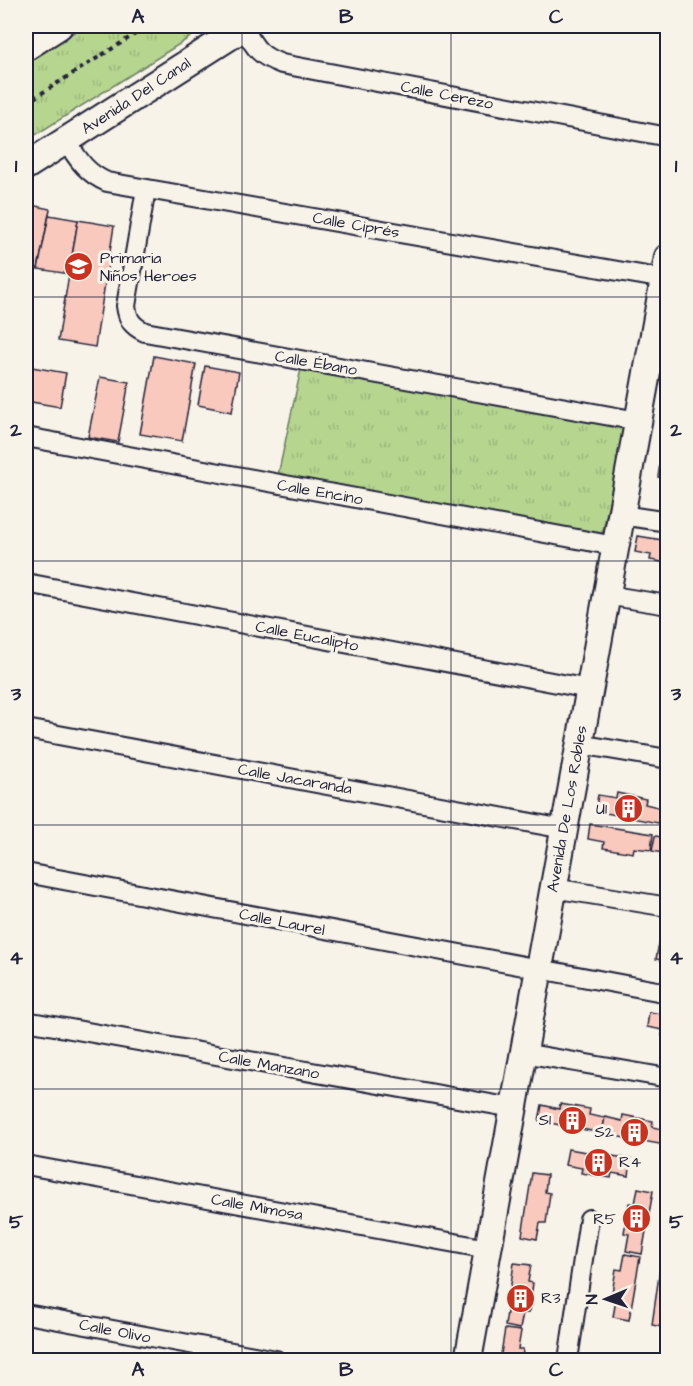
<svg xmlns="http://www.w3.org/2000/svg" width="693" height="1386" font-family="'Architects Daughter',sans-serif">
<defs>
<pattern id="park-tufts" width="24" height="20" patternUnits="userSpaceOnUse" patternTransform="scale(1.5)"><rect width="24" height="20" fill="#b6d68f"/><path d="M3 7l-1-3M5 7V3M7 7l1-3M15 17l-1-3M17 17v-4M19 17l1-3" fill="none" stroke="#9cb77c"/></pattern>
</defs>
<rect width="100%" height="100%" fill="#f7f3e8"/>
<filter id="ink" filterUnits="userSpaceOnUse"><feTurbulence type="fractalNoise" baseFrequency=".0167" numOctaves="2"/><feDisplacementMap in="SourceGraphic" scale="12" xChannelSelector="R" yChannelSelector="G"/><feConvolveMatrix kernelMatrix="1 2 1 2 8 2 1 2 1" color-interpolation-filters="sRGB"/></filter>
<g filter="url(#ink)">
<g fill="url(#park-tufts)" stroke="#6c7c65" stroke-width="1.5">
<polygon points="84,26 208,26 26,141 26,62"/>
<polygon points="302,364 625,423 602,536 277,480"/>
</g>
<g fill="#f8c9bc" stroke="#22223b" stroke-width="1.5">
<polygon points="26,204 50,209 38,269 26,266"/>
<polygon points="49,215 78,220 69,274 38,269"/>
<polygon points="78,220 114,226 95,347 58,341"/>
<polygon points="154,356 196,364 182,441 140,434"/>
<polygon points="26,366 66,373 60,407 26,401"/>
<polygon points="205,366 239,372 232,412 198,405"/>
<polygon points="100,377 129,382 118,442 88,437"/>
<polygon points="667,414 668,414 668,478 658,477"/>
<polygon points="638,536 668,541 668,563 650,560 651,555 635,552"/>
<polygon points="617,793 646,799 645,804 662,808 658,823 595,811 598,795 616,798"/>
<polygon points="662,806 668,807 668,824 659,823"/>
<polygon points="590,824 653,834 651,850 634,848 633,853 603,848 604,842 588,839"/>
<polygon points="655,836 668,838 668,854 652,851"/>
<polygon points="659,943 668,944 668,961 656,959"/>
<polygon points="649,1012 668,1015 668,1037 662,1036 663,1030 647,1027"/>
<polygon points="560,1104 590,1109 589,1115 605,1118 602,1133 539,1121 542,1105 559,1109"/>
<polygon points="623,1115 653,1121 652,1127 668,1130 665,1145 602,1134 605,1117 622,1121"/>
<polygon points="568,1149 631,1159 629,1176 612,1173 611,1178 581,1173 582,1168 565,1165"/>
<polygon points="532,1173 547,1175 545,1192 550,1193 546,1223 540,1223 537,1239 522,1236"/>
<polygon points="638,1188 653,1191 642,1254 626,1251 629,1234 624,1233 629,1203 635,1204"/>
<polygon points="668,1229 668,1260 663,1259"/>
<polygon points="625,1254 640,1257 629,1320 613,1317 616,1300 611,1299 616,1269 622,1270"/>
<polygon points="661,1261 668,1262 667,1328 652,1325"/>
<polygon points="514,1263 531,1265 528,1282 533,1283 529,1313 523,1313 520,1329 505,1326"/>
<polygon points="505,1329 521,1331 518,1349 523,1349 522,1360 500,1360"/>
</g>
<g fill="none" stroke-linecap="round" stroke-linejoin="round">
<defs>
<g id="street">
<path d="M243 27C255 48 259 56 282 64L668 137"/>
<path d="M66 141C78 159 86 173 107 182L664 279"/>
<path d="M146 189 126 306C128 320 132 326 145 332L638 421"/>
<polyline points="26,437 615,546"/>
<polyline points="621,515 668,522"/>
<polyline points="26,583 589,689"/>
<polyline points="606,595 668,605"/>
<polyline points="26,729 564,829"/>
<polyline points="579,744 668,759"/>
<polyline points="26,873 668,993"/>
<polyline points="553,888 668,907"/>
<polyline points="26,1021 513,1108"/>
<polyline points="523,1053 668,1078"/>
<polyline points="26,1165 488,1249"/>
<polyline points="26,1314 276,1360"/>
<polyline points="568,1360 589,1219"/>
</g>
<g id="secondary">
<polyline points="26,47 59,26"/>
<polyline points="26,166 246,26"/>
<polyline points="468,1360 668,257"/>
</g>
</defs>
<use href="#street" stroke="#22223b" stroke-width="22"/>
<use href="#secondary" stroke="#22223b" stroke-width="30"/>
<polyline stroke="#22223b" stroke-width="4" stroke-dasharray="4.5 4.5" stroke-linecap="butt" points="26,103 148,26"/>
<use href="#street" stroke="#f7f3e8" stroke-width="18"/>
<use href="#secondary" stroke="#f7f3e8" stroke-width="26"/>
</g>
</g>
<path fill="none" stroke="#22223b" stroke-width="1.5" stroke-opacity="0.55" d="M242 26V1360M451 26V1360M26 297H668M26 561H668M26 825H668M26 1089H668"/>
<defs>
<symbol id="school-disc" viewBox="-11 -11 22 22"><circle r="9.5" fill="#c8321e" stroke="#f7f3e8"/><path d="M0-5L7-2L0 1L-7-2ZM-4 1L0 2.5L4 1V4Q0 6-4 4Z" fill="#fff"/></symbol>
<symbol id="building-disc" viewBox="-11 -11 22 22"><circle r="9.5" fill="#c8321e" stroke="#f7f3e8"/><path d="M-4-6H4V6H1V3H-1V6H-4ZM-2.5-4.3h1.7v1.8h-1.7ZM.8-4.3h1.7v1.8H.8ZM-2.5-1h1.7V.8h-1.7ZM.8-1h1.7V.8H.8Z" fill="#fff"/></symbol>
</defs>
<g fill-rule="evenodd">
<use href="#school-disc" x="62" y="250" width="33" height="33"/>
<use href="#building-disc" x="612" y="792" width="33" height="33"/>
<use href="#building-disc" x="556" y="1104" width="33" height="33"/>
<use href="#building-disc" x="618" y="1116" width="33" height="33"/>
<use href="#building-disc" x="582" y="1146" width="33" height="33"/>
<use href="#building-disc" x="620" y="1202" width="33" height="33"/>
<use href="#building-disc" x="504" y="1282" width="33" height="33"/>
</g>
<g text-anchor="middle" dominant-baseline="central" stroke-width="6" stroke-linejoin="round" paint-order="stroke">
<g font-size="16" fill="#22223b" stroke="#f7f3e8">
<text transform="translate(447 95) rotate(11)">Calle Cerezo</text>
<text transform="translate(136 96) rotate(-33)">Avenida Del Canal</text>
<text transform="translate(356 225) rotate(10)">Calle Ciprés</text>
<text transform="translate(316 363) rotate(10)">Calle Ébano</text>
<text transform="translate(320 492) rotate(10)">Calle Encino</text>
<text transform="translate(307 636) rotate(11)">Calle Eucalipto</text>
<text transform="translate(295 779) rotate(10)">Calle Jacaranda</text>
<text transform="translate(567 809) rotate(-80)">Avenida De Los Robles</text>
<text transform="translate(282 922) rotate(11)">Calle Laurel</text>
<text transform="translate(269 1065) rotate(10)">Calle Manzano</text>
<text transform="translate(257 1207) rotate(10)">Calle Mimosa</text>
<text transform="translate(115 1331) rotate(11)">Calle Olivo</text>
</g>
<g font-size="16" fill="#22223b" stroke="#f7f3e8" text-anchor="end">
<text x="100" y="258" text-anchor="start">Primaria<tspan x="100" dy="18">Niños Heroes</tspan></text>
<text x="607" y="809">U1</text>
<text x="551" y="1120">S1</text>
<text x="614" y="1132">S2</text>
<text x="619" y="1162" text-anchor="start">R4</text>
<text x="616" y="1219">R5</text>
<text x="541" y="1298" text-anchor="start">R3</text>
</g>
</g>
<rect width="693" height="1386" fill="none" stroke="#f7f3e8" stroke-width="66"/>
<g transform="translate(606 1299) rotate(268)" stroke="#f7f3e8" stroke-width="4.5" paint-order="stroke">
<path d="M0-4.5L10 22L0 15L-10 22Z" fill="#22223b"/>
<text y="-9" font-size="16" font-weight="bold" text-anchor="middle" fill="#22223b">N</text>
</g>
<rect x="33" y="33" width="627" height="1320" fill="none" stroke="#22223b" stroke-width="2"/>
<g font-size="20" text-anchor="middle" font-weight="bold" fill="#22223b">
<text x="138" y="23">A</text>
<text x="346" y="23">B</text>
<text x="556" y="23">C</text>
<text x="16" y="172">1</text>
<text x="676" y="172">1</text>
<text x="16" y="436">2</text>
<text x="676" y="436">2</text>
<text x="16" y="700">3</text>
<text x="676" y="700">3</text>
<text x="16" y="964">4</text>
<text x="676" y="964">4</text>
<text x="16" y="1228">5</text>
<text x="676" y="1228">5</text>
<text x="138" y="1376">A</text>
<text x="346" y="1376">B</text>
<text x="556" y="1376">C</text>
</g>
</svg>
